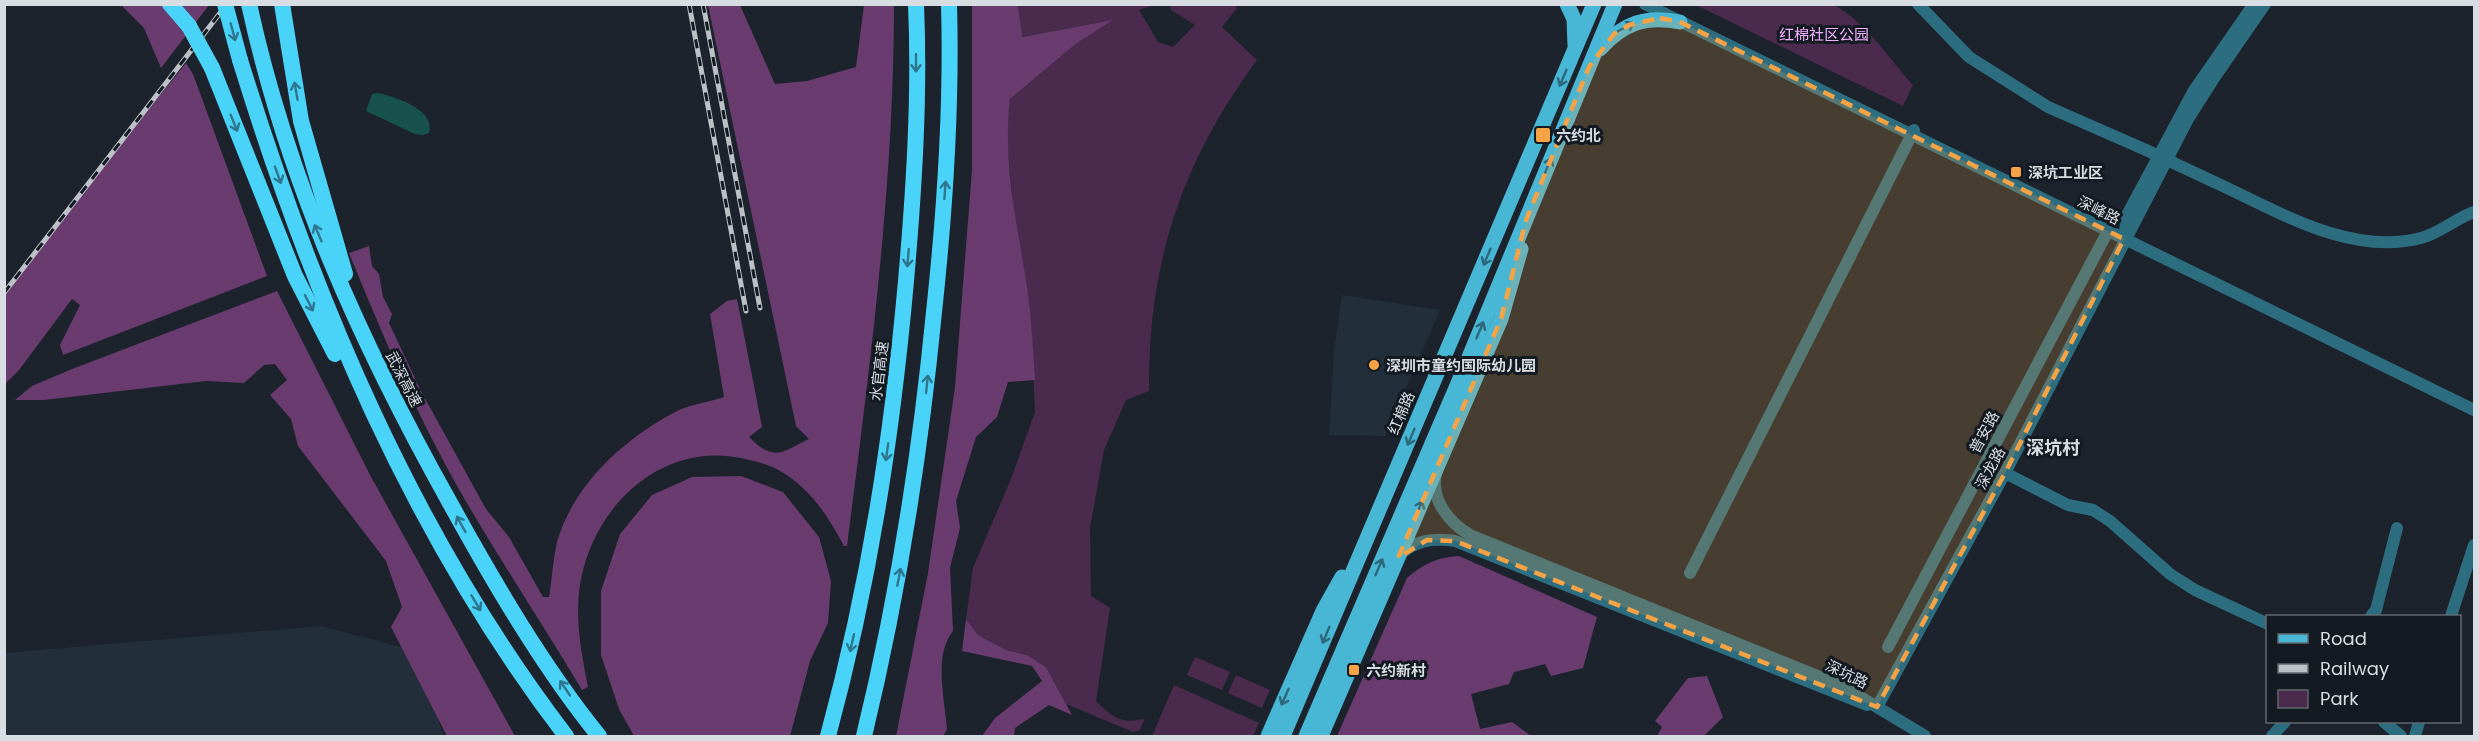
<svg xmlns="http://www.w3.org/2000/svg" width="2479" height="741" font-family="Poppins,'Noto Sans SC',sans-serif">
<rect width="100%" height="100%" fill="#1c232c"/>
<g fill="#232e3b">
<polygon points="1342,295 1440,310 1385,436 1329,435 1334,350"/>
<polygon points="321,626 420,652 443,736 5,736 5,653"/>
</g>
<g fill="#4a2b4d">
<path d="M1018 5H1154L1139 10 1158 42 1173 47 1195 25 1171 10 1170 5H1235L1237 8 1222 27 1257 60C1181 163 1148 264 1149 391L1126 400 1104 450 1090 528 1091 596 1110 608 1096 701C1110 715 1121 725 1142 719L1144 720 1140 730 1133 732 1066 704 1046 667 1027 655 1006 650 978 635 966 619 973 568 1011 479 1035 412 1031 324 1025 275 1016 231 1006 136 1010 99 1077 43 1111 21 1021 37Z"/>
<path d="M1696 5C1720 4 1826 0 1839 8 1870 27 1889 59 1913 85L1903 106Z"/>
<polygon points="1195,657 1230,672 1222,690 1187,675"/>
<polygon points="1236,675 1270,690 1262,708 1228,693"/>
<polygon points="1174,685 1259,723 1253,736 1152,736"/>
</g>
<g fill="#693b6e">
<polygon points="121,5 209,5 161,68 144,28"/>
<path d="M708 5H740L775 84 807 81 856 67 864 5H894C894 185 870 366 847 546H844C828 516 810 488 780 471 768 464 754 461 741 458 662 442 596 504 581 579 574 615 581 651 588 687L582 690C548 633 511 577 477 520 426 436 386 344 349 253L369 246 372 266 379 274 383 297 392 314 389 323 422 393 486 509 509 537 543 597H549C552 579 553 560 557 542 574 483 626 437 679 410 693 404 709 402 724 397L710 314 727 301 737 299 762 427 749 437C774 462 780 453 809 439L796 426Z"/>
<path d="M972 5H1018L1022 37 1113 20 1077 43 1010 99C1003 160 1015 214 1025 274 1031 309 1033 345 1035 380L1008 382 997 417 976 437 956 501 960 528 950 568 953 631C933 656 945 699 947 730L943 736H896L928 573 955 387 972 170Z"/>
<polygon points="186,63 193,74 267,276 63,355 60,345 80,305 72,299 19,370 5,384 5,296 73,204"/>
<polygon points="277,291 370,475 515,736 447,736 391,627 402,607 386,561 298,446 291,419 270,395 287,380 275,364 264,365 244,383 206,381 44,400 15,400 32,386 72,369"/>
<polygon points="741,476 783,492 819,537 831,581 828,623 810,661 790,736 634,736 619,709 601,655 601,591 620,534 652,495 692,477"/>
<path d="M1459 556 1597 617 1583 668 1551 676 1545 664 1514 672 1509 684 1471 694 1480 729 1512 722 1531 736H1337L1407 578C1423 564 1437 557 1459 556Z"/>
<polygon points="966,619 978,635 1006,650 1027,655 1046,667 1072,715 1049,705 1015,728 1014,736 982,736 995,718 1042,681 1032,666 962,651"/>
<polygon points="1707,676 1723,717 1704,736 1657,736 1662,727 1655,721 1688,678"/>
</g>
<path fill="#18524c" d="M378 93C396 97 436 110 429 133L423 135 415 134 366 111 372 94Z"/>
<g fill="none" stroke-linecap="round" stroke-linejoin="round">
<g stroke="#2d6d80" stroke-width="12">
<polyline points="1645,4 2474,410"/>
<polyline points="1918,4 1969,57 2048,107 2146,150"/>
<path d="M2210 180C2274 209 2349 257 2421 238 2441 233 2456 218 2474 212"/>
<polyline points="2125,232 2127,215 2193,92 2254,4"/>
<polyline points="2005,473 2068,505 2093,510 2110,521 2170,574 2195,590 2268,624"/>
<path d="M1436 474C1430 500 1450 523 1470 535L1842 686 1925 736"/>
<path d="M1399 556C1414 540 1433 538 1455 541L1867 705"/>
<polyline points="1690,573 1914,130"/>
<polyline points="2371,616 2376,610 2397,528"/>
<polyline points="2451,616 2474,545"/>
<polyline points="1888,647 2108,231"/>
<polyline points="1877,707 2005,473 2188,119 2214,78 2265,4"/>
<polyline points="2384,722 2401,736"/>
<polyline points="2272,736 2285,722"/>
<polyline points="2415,736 2419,722"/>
</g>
<g stroke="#48b6d5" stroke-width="15">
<polyline points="1567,4 1574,19 1575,45"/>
<path d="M1600 49C1623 23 1646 15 1680 22"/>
<polyline points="1268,736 1323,611 1342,577"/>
<polyline points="1283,736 1594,4"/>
<polyline points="1306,736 1465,367 1615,4"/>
<polyline points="1321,736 1501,319 1521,249"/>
</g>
<g stroke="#4ad3f9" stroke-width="16">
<polyline points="170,4 189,26"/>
<path d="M249 4C288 183 361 344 450 503 493 581 543 667 599 736"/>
<polyline points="282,4 301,121 345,274"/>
<path d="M240 60C314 300 413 536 566 736"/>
<polyline points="212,68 295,276 335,354"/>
<path d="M828 736C869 585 892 438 906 281 914 189 920 97 916 4"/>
<path d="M864 736C898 596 920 456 934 312 945 210 952 107 949 4"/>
</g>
<defs>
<g id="rail">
<polyline points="689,4 746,311"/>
<polyline points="703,4 760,308"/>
<polyline points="4,293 227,4"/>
</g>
</defs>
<use href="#rail" stroke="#bcc1c8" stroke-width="5"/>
<use href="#rail" stroke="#131a22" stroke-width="3" stroke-dasharray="9" stroke-linecap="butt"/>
<polyline stroke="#2d6d80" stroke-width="12" points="2146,150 2210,180"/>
<g stroke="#4ad3f9" stroke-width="16">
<polyline points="225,4 240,60"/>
<polyline points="189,26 212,68"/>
</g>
</g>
<defs><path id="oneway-shaft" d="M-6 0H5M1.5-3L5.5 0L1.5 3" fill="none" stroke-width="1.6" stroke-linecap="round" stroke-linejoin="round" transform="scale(1.5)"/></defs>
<g stroke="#2e687c">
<use href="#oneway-shaft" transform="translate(1626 27) rotate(-28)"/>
<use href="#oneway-shaft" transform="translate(1563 78) rotate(113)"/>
<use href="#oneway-shaft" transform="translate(1548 166) rotate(-67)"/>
<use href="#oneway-shaft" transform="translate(1487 257) rotate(113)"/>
<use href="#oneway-shaft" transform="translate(1480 330) rotate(-67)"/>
<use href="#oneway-shaft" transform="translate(1411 437) rotate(113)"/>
<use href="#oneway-shaft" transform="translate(1419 509) rotate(-67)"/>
<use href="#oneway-shaft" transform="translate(1379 567) rotate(-67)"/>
<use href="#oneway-shaft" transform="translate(1326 635) rotate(113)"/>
<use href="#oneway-shaft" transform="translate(1285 697) rotate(114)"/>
</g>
<g stroke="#2e768e">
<use href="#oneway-shaft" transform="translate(233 32) rotate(75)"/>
<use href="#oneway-shaft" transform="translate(916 63) rotate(90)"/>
<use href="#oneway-shaft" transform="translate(296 91) rotate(-100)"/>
<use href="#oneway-shaft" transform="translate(234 123) rotate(68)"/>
<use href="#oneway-shaft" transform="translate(278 175) rotate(70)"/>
<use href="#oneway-shaft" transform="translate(945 190) rotate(-86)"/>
<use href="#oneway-shaft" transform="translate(318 233) rotate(-113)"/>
<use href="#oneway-shaft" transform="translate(908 258) rotate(95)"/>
<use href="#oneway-shaft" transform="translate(309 303) rotate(63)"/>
<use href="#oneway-shaft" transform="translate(927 384) rotate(-84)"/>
<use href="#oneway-shaft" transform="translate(887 452) rotate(98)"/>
<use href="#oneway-shaft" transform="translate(461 524) rotate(-119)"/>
<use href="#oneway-shaft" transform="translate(899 577) rotate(-79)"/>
<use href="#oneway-shaft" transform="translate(476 603) rotate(59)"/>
<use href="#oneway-shaft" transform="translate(852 643) rotate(103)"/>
<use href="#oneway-shaft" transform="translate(565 688) rotate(-124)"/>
</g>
<path fill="#f5a345" fill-opacity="0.2" stroke="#f5a345" stroke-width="4.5" stroke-dasharray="12 8" stroke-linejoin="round" d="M1660 18 1680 22 2124 239 2005 473 1877 707 1455 541 1427 540 1398 558 1501 319 1526 220 1589 67 1614 34 1629 25Z"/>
<g fill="#f5a345" stroke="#131a22" stroke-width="2">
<rect x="1535" y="127" width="16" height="16" rx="3"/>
<rect x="2010" y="166" width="12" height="12" rx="3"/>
<circle cx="1374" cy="365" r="6"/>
<rect x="1348" y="664" width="12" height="12" rx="3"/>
</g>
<g text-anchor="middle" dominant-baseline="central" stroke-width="6" stroke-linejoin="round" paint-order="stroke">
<g font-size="15" fill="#f6b1fe" stroke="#131a22">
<text x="1824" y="34">红棉社区公园</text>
</g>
<g font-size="15" font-weight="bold" fill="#d8dde3" stroke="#131a22" text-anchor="start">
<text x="1556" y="135">六约北</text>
<text x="2028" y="172">深坑工业区</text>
<text x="1386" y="365">深圳市童约国际幼儿园</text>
<text x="1366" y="670">六约新村</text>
</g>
<g font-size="15" fill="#d8dde3" stroke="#131a22">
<text transform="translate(2099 210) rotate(26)">深峰路</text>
<text transform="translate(879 371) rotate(-83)">水官高速</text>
<text transform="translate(404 379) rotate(63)">武深高速</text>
<text transform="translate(1401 413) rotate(-67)">红棉路</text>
<text transform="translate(1984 432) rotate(-62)">普安路</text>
<text transform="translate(1990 468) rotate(-62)">深龙路</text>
<text transform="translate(1847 674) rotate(26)">深坑路</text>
</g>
<g font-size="18" font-weight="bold" fill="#d8dde3" stroke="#131a22">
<text x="2053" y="447">深坑村</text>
</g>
</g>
<rect width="2479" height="741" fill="none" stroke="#d8dde3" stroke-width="12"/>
<rect x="2266" y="615" width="195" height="108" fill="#131a22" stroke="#62686f" stroke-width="1.5"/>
<rect x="2278" y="634" width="30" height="9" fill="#48b6d5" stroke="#62686f" stroke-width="1.5"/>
<text x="2320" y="645" font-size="18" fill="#d8dde3">Road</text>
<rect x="2278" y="664" width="30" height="9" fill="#bcc1c8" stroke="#62686f" stroke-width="1.5"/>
<text x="2320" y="675" font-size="18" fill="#d8dde3">Railway</text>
<rect x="2278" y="690" width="30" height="18" fill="#4a2b4d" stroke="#62686f" stroke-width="1.5"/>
<text x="2320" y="705" font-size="18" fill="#d8dde3">Park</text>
</svg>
